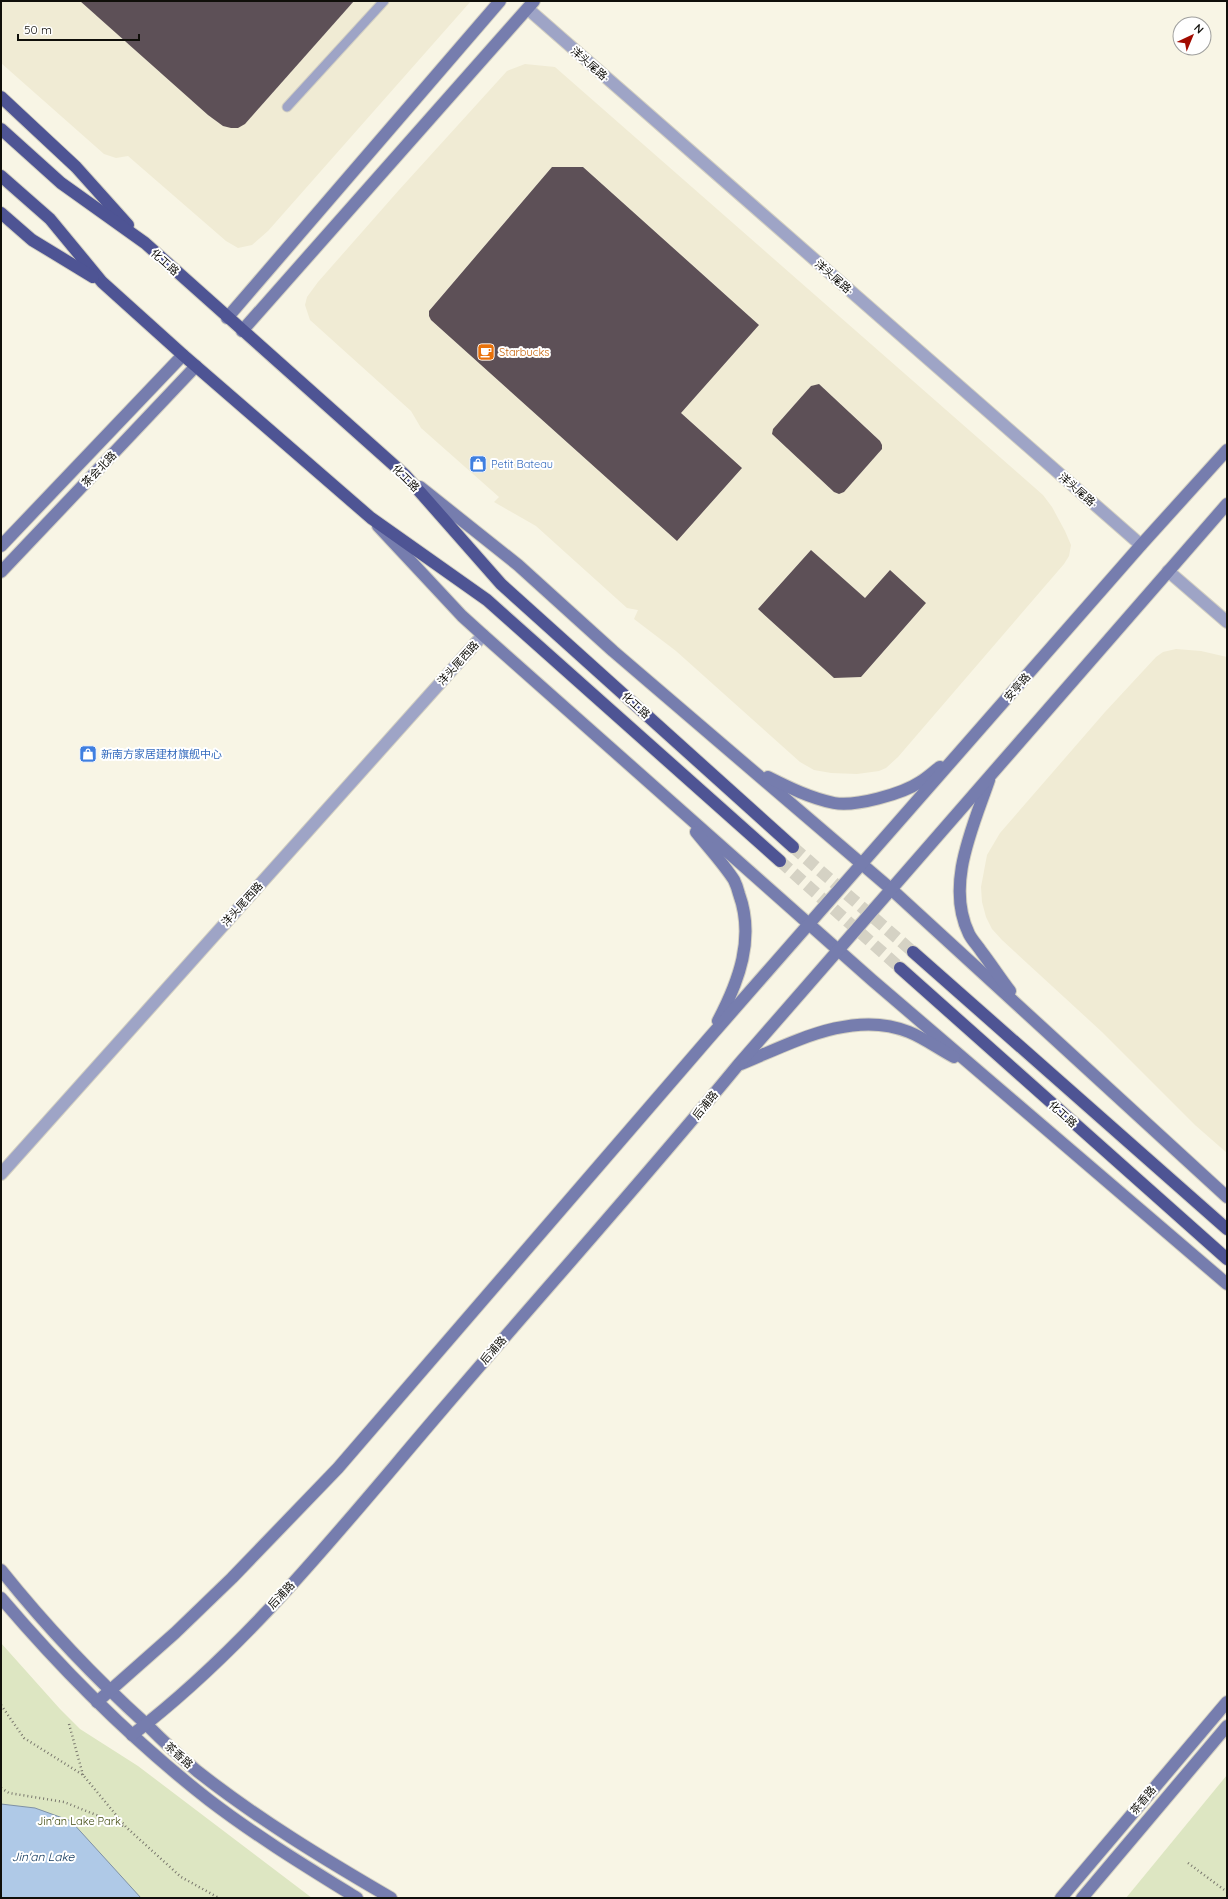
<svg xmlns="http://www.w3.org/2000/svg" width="1228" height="1899" font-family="Quicksand,'Noto Sans SC',sans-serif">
<rect width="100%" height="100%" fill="#f8f5e5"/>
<g fill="#f0ebd4">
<polygon points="1,1 471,1 268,231 252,245 238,248 226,241 128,156 116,158 104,154 1,63"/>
<polygon points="525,64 555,67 1043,495 1052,507 1065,531 1071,545 1069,556 1064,564 898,757 886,768 879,771 857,774 831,773 814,770 800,762 676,651 634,619 638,610 627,608 536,526 494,502 499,497 421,428 411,411 310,320 305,305 307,297 318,282 399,190 507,71"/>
<polygon points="1176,649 1201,651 1227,657 1227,1153 1195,1125 1102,1032 1002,940 992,929 986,917 982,902 981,887 987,855 1000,833 1105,712 1156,657 1163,652"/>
</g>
<g fill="#dde6c2">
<polygon points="1,1643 60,1709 80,1729 138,1766 312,1898 1,1898"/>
<polygon points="1227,1775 1227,1898 1126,1898"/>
</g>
<polygon fill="#afc9e7" stroke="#7f91a5" points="1,1804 35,1808 71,1821 141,1898 1,1898"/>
<g fill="#5d5057">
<polygon points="80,1 354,1 245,124 238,128 231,128 223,126 208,115"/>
<polygon points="552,167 583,167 759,325 681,413 742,468 677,541 431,320 429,316 429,311"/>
<polygon points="819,384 880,441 882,445 882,449 844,492 839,494 834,492 772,434 773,429 811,386"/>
<polygon points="811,550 865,598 890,570 926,603 861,677 834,678 758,609"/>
</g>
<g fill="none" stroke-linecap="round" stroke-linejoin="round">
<g stroke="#d5d2c4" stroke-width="12" stroke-dasharray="12 6" stroke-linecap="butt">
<polyline points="793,847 913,952"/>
<polyline points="780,861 900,968"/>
</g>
<defs>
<polyline id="service" points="287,107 384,1"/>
<g id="tertiary">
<polyline points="528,9 1141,545"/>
<polyline points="1168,571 1227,622"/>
<polyline points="1,1174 483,635"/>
</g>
<g id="secondary">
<polyline points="227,318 500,1"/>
<polyline points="242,331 534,1"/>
<polyline points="420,487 518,565 613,651 891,889 1227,1197"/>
<polyline points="378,526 462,616 483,635 872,980 1227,1284"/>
<polyline points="1,546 183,355"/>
<polyline points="1,572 196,366"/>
<path d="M768 777C790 788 810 798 834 803 855 807 902 794 920 782 927 778 933 772 940 767"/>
<path d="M989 780C973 827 945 885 969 934 972 940 977 945 981 951 991 964 1000 978 1010 991"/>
<path d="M696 832C708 847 723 863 734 880 736 884 738 890 739 894 755 938 739 981 718 1021"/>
<path d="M741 1064C792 1043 853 1009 909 1032 924 1038 939 1049 954 1057"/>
<path d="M1 1570C45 1625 93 1676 146 1724 162 1740 179 1756 197 1771 258 1819 324 1859 391 1898"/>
<path d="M1 1598C64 1672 132 1740 209 1800 256 1836 307 1867 357 1898"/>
<polyline points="97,1702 175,1633 232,1578 338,1468 709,1038 1141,545 1227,450"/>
<path d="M132 1735C251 1644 345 1523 442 1410 540 1295 642 1182 738 1065L1227 504"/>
<polyline points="1061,1898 1227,1702"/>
<polyline points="1082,1898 1227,1726"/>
</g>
<g id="trunk">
<polyline points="1,97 76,167 128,225"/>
<polyline points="1,129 61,183 145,243 405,475 501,584 793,847"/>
<polyline points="1,176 50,219 102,282 183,355 371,518 487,600 780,861"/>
<polyline points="1,213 32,240 93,277"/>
<polyline points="913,952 1227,1229"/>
<polyline points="900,968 1227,1259"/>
</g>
</defs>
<use href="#service" stroke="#d3d0c2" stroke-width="11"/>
<use href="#tertiary" stroke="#d3d0c2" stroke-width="14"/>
<use href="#secondary" stroke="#d3d0c2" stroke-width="14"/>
<use href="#trunk" stroke="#d3d0c2" stroke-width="14"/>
<g stroke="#79776d" stroke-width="2.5" stroke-dasharray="1 3" stroke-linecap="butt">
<polyline points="1,1705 24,1738 83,1775 126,1827 181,1877 219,1898"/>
<polyline points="69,1724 83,1775"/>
<polyline points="1,1788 9,1793 64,1802 126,1827"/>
<polyline points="1188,1863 1227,1892"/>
</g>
<use href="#service" stroke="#9ea4c6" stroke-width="9"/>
<use href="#tertiary" stroke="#9ea4c6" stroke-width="12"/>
<use href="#secondary" stroke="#767dae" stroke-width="12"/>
<use href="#trunk" stroke="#4e5494" stroke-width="12"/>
</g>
<defs>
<symbol id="cafe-square" viewBox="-11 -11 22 22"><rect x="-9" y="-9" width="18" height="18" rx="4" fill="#e8710a" stroke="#fff"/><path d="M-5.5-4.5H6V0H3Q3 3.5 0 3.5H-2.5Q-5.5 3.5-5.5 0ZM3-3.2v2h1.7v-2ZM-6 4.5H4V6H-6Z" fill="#fff"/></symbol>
<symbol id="shop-square" viewBox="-11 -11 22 22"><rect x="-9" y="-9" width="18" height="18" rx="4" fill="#3f7fe0" stroke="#fff"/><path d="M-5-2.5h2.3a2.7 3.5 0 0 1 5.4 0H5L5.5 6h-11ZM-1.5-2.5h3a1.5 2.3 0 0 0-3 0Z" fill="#fff"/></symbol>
</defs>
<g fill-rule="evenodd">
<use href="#cafe-square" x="476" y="342" width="20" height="20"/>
<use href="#shop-square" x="468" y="454" width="20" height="20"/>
<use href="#shop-square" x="78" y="744" width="20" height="20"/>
</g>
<g text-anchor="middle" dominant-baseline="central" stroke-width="4" stroke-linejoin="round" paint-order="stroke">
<g font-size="11" fill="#100f0a" stroke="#fff">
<text transform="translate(590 64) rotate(41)">洋头尾路·</text>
<text transform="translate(165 262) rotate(42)">化工路</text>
<text transform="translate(834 277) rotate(41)">洋头尾路·</text>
<text transform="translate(99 469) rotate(-46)">茶会北路</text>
<text transform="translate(406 478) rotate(45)">化工路</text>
<text transform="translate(1078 490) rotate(41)">洋头尾路·</text>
<text transform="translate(458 663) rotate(-48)">洋头尾西路</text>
<text transform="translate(1017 687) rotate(-49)">安亭路</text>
<text transform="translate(636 705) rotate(42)">化工路</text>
<text transform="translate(242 904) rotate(-48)">洋头尾西路</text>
<text transform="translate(705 1105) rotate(-51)">后浦路</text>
<text transform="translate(1063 1114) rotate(42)">化工路</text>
<text transform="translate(493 1350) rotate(-49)">后浦路</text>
<text transform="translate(281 1595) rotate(-47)">后浦路</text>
<text transform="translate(179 1755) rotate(42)">茶香路</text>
<text transform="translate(1143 1800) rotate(-50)">茶香路</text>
</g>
<g font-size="11" fill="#c56008" stroke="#fff" text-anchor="start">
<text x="499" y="352">Starbucks</text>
</g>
<g font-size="11" fill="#366cbe" stroke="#fff" text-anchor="start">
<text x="491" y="464">Petit Bateau</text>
<text x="101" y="754">新南方家居建材旗舰中心</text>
</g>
<g font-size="11" fill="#3e480c" stroke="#fff">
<text x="79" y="1821">Jin'an Lake Park</text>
</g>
<g font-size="12" font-style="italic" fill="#0a3258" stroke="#fff">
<text x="43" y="1856">Jin'an Lake</text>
</g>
</g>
<rect width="1228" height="1899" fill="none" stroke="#100f0a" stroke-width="4"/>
<g transform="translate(1192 36) rotate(44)"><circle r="19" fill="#ffffff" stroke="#9f9f9d"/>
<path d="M0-3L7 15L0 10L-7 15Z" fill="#a20b00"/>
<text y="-6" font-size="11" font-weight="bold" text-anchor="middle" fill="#100f0a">N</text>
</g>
<path d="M18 34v6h121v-6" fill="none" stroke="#100f0a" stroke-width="2"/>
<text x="24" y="34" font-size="12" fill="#100f0a" stroke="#ffffff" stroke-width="3" paint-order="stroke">50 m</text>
</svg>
